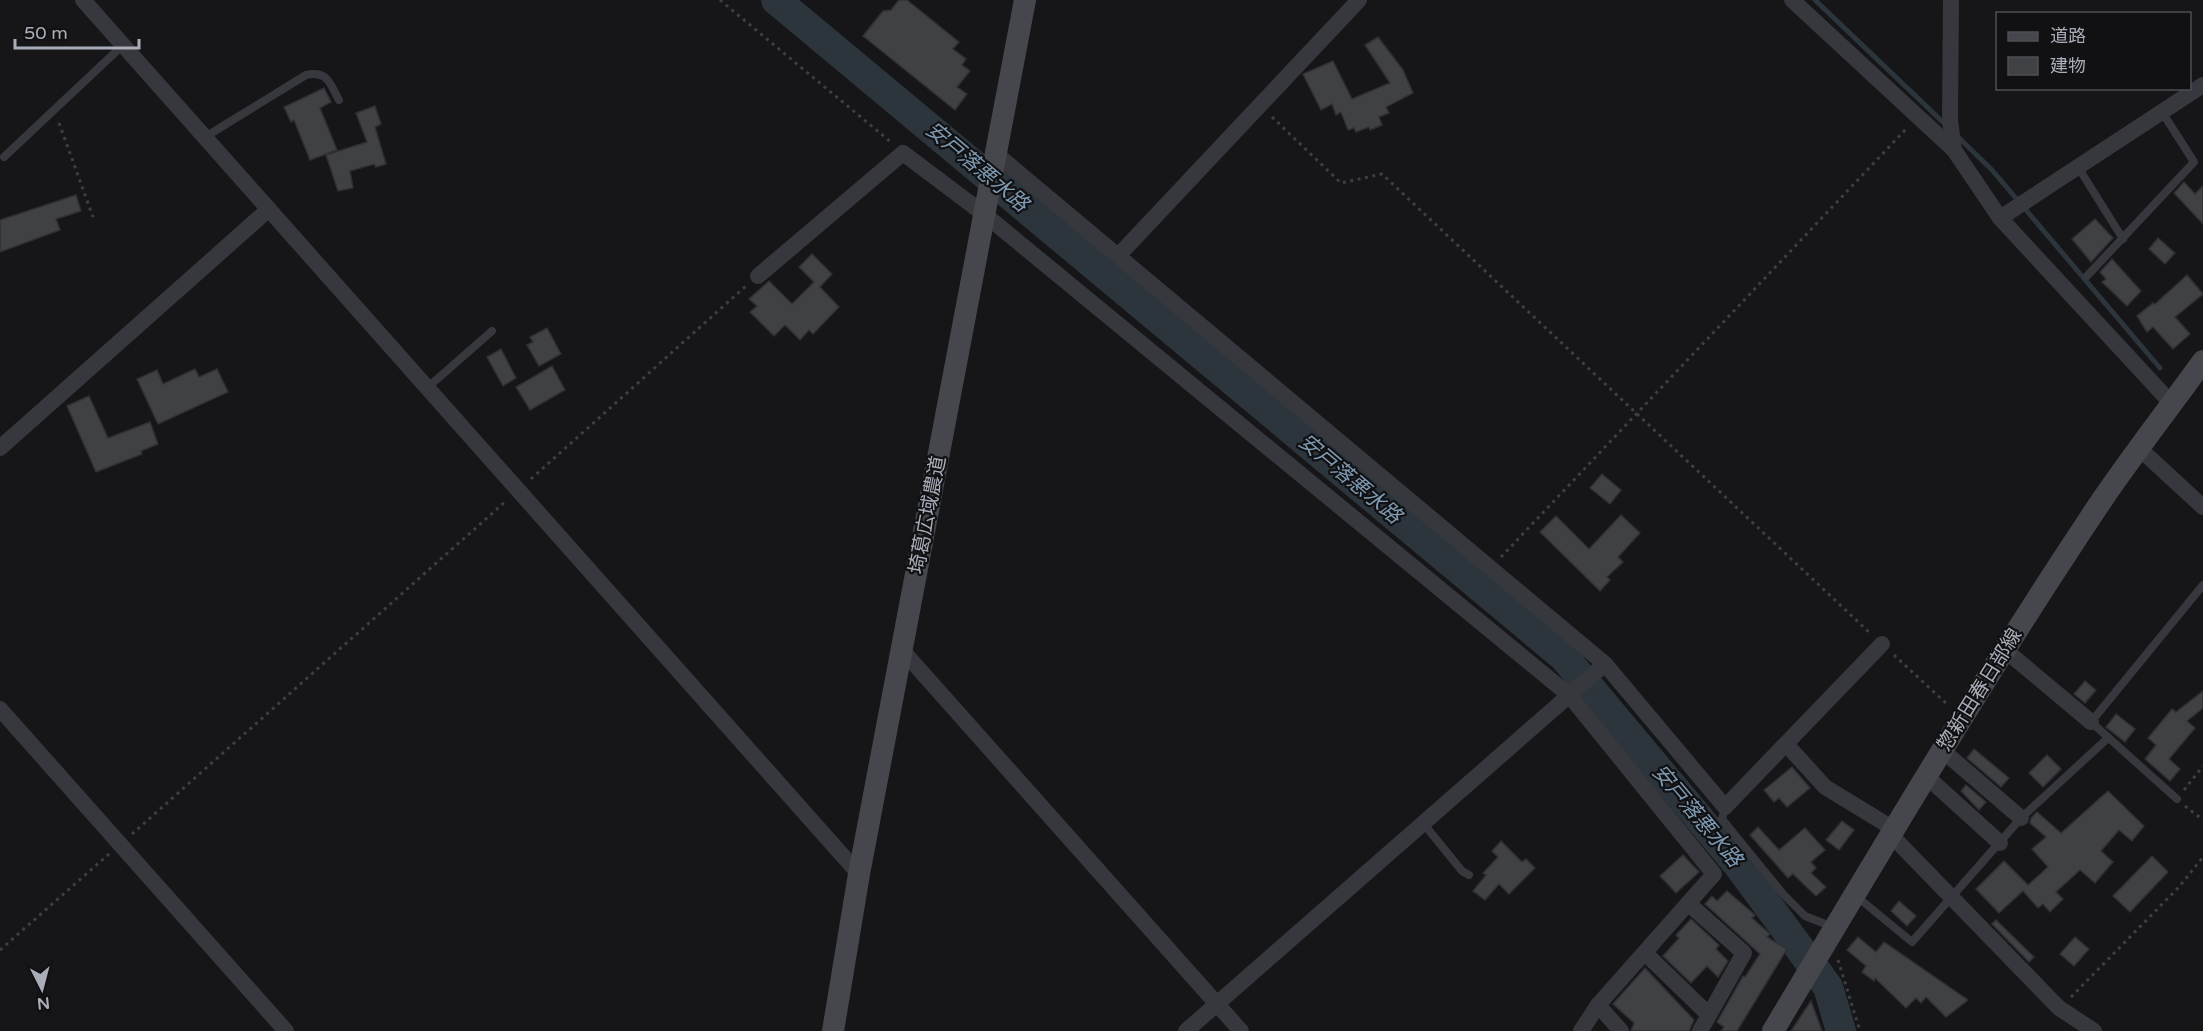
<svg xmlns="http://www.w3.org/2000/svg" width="2203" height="1031" font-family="'Varela Round','Noto Sans JP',sans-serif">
<rect width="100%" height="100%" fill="#161618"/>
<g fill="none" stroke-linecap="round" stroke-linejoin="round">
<g stroke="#2c353c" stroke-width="5">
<polyline points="1815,0 1947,126"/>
<polyline points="1956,135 1992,170 2160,368"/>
</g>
<polyline stroke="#2c353c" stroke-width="30" points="776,0 1564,657 1739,866 1828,987 1841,1031"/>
</g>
<g fill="#404145" stroke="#303034" stroke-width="1.5">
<polygon points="899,0 907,0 959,42 953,49 966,59 962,65 970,71 957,87 967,94 955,110 863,36 883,11 891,10"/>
<polygon points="1378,37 1403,70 1413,93 1386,107 1389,113 1379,117 1382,125 1370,130 1369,127 1356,132 1354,128 1348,130 1341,112 1336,115 1332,104 1321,110 1303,74 1333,61 1352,99 1390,83 1365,45"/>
<polygon points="324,88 331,102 320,108 337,150 310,160 294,120 291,122 284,107"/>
<polygon points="375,106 381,124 375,127 386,164 376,167 374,164 350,171 353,188 338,191 326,155 367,142 356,113"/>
<polygon points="2184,182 2195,194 2203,186 2203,224 2174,193"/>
<polygon points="76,195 81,211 56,219 60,230 0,252 0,220"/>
<polygon points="2095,219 2113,238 2091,262 2072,239"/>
<polygon points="2158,238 2175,253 2165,264 2149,249"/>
<polygon points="812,254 832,274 820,287 839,307 813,334 809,330 800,340 785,325 774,336 750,312 757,306 749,299 769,281 792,304 814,282 799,267"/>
<polygon points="2112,259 2141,291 2127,306 2102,282 2106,279 2100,272"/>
<polygon points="2187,275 2203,294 2175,317 2190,334 2173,349 2153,327 2147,332 2137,316 2153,303 2155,304"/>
<polygon points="547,328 561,354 539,366 527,345 533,342 530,337"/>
<polygon points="501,349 516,378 503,386 487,357"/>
<polygon points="552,366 565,390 530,410 516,387"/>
<polygon points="195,369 199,377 217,369 228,392 158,424 137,379 157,370 163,384"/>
<polygon points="89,396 108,438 150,422 158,444 141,451 142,454 96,472 67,406"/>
<polygon points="1602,474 1621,490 1610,504 1590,488"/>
<polygon points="1621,515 1640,533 1618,557 1623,562 1607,577 1610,580 1600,591 1540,532 1556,516 1589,549"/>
<polygon points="2085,681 2096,690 2085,703 2074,694"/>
<polygon points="2203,691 2203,708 2187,721 2195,728 2169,759 2180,769 2170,781 2145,759 2156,745 2148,738 2172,709 2176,712"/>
<polygon points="2116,714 2135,729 2125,742 2106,727"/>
<polygon points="1974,749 2009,778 2001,787 1967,758"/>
<polygon points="2047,755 2061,769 2043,787 2029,773"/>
<polygon points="1792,767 1810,788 1787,807 1779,798 1774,802 1764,790"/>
<polygon points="1966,785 1986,802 1979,810 1961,791"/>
<polygon points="2108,791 2144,826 2132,841 2119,830 2101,851 2113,862 2095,883 2080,870 2056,892 2063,899 2050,912 2043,904 2038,908 2023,891 1999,913 1976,889 2004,861 2028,885 2048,867 2032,849 2046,837 2030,823 2031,818 2037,812 2061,833"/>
<polygon points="1842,821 1854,830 1839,850 1826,840"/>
<polygon points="1758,827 1779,850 1805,828 1825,850 1811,862 1816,868 1811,873 1826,887 1816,896 1793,874 1788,878 1750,835"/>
<polygon points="1501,841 1522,862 1526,859 1535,868 1509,894 1499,884 1485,900 1473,891 1486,875 1483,873 1498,857 1492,851"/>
<polygon points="1683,855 1699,872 1676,893 1660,876"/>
<polygon points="2152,856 2168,872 2130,912 2113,896"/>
<polygon points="1727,891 1755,915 1752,918 1770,934 1767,937 1787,949 1737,1031 1721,1031 1724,1027 1717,1022 1743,976 1745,977 1760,954 1705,904 1712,896 1717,901"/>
<polygon points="1899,901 1916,916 1907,926 1891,911"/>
<polygon points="1691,919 1719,945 1716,949 1728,961 1718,977 1707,966 1691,983 1663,956 1679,938 1676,935"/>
<polygon points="1996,920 2034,957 2029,962 1992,924"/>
<polygon points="1858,937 1876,952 1884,942 1968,1000 1946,1017 1926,997 1921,1003 1916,998 1906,1008 1875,978 1874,981 1862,972 1866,966 1847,950"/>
<polygon points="2075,937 2089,949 2074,966 2060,954"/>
<polygon points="1645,968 1694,1020 1689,1031 1631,1031 1634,1023 1613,1004"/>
<polygon points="1811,1001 1822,1031 1791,1031"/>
</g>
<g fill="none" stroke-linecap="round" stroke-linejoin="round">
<g stroke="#3d3f44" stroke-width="3" stroke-dasharray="3 4.5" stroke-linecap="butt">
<polyline points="720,0 892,143"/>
<polyline points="1272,117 1341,183 1382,174 1871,634"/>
<polyline points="59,123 93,217"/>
<polyline points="531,479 747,285"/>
<polyline points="1501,557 1907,128"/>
<polyline points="1894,655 1948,705"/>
<polyline points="2184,790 2203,766"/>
<polyline points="2185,806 2203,820"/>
<polyline points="132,834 506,501"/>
<polyline points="0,950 109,854"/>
<polyline points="1838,960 1860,1031"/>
<polyline points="2071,997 2179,887 2203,857"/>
</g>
<g stroke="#37383d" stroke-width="8">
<path d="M205 137 306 75C328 70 330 84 339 100"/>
<polyline points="4,157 123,45"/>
<polyline points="2078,167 2123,239"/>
<polyline points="2087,276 2194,162 2162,112"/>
<polyline points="427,388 492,331"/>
<polyline points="2177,799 2091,722 2203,585"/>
<polyline points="1725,807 1722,819 1783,894 1805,916 1833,927"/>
<polyline points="1423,823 1462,871 1469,875"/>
<polyline points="1856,896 1912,942 2021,818 2108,738"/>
</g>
<g stroke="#37383d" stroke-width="16">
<polyline points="83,0 859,874"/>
<polyline points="1792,0 1954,150"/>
<polyline points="1951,0 1950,120 1954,150 2000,218 2172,404"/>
<polyline points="995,153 1605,664 1725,807 1882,644"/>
<polyline points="2000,218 2203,85"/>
<polyline points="1118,256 1359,0"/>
<polyline points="758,276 903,153 984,214 1569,695 1714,874 1598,1005 1581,1031"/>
<polyline points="0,448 269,209"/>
<polyline points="2140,449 2203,507"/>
<polyline points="902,650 1241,1031"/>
<polyline points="2005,650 2091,722"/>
<polyline points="0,709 286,1031"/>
<polyline points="1786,744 1825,787 1894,829"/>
<polyline points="1942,750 2021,818"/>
<polyline points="1926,776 2000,843"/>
<polyline points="1891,835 2059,1008 2094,1031"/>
<polyline points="1689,904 1744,953 1700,1031"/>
<polyline points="1645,953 1709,1015"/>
<polyline points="1598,1005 1621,1031"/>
<polyline points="1186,1031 1605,664"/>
</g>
<g stroke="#45474d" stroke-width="22">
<polyline points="833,1031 859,874 1025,0"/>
<path d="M1773 1031C1880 852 1986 673 2102 500 2134 453 2170 407 2203 361"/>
</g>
</g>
<g text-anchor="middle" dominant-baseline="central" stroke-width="4.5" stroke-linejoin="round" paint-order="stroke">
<g font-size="20" fill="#a8adb8" stroke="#111113">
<text transform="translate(928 515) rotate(-79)">埼葛広域農道</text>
<text transform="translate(1980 690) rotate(-58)">惣新田春日部線</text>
</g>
<g font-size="21" font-style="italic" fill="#7f9bb3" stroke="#111113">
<text transform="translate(977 167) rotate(40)">安戸落悪水路</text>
<text transform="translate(1350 479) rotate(40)">安戸落悪水路</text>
<text transform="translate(1697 816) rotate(50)">安戸落悪水路</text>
</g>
</g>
<rect x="1996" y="12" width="195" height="78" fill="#111113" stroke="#4d4f55" stroke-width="1.5"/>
<rect x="2008" y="32" width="30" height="9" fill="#45474d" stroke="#4d4f55" stroke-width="1.5"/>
<text x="2050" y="42" font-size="18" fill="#a8adb8">道路</text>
<rect x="2008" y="57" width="30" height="18" fill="#404145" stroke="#4d4f55" stroke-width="1.5"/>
<text x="2050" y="72" font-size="18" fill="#a8adb8">建物</text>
<g transform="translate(42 989) rotate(174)" stroke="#111113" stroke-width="4.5" paint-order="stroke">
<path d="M0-4.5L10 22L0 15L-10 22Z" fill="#a8adb8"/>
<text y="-9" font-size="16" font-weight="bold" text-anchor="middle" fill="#a8adb8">N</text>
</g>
<path d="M15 39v9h124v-9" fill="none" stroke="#a8adb8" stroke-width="3"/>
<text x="24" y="39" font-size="18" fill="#a8adb8" stroke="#111113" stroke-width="4.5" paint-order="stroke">50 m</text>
</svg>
